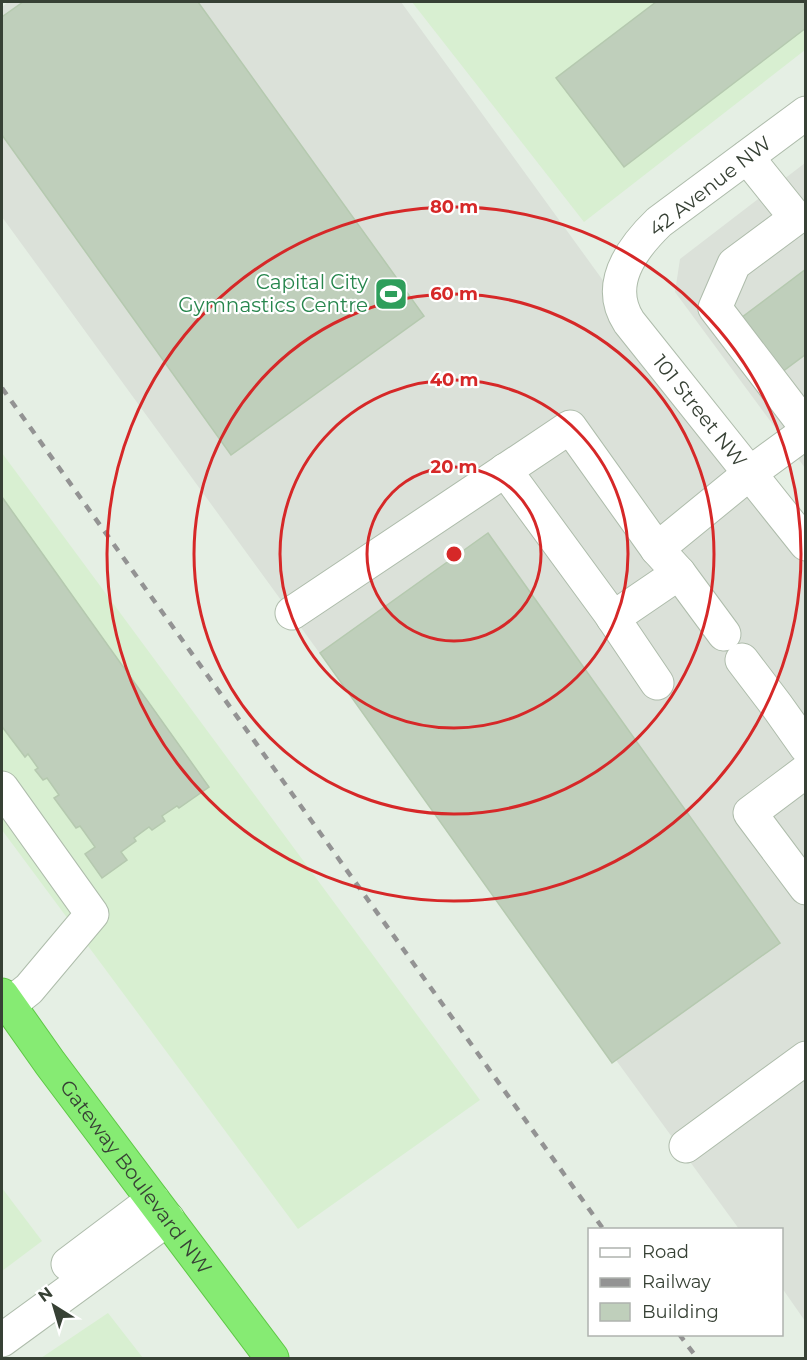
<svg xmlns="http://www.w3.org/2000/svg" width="807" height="1360" font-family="Montserrat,sans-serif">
<rect width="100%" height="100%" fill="#e5efe4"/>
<g fill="#d8efd1">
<polygon points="412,2 805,2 805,50 584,222"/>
<polygon points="2,453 480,1100 298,1229 2,830"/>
<polygon points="2,1188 42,1241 2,1271"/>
<polygon points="108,1313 143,1358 41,1358"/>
</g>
<g fill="#dbe1d9">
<polygon points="8,2 401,2 805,559 805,1321 782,1288 782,1230 739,1229 2,217 2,7"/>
<polygon points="805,163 805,468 675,292 680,259"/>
</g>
<g fill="#bfcfbb" stroke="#b5c9af" stroke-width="1.5">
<polygon points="23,2 198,2 424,316 231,455 2,135 2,17"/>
<polygon points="656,2 806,2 806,28 624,167 556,78"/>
<polygon points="806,269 806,354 778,375 737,321"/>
<polygon points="2,497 209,787 179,808 177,806 162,816 165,821 152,830 149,827 134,838 136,841 121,852 127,860 102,878 85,854 95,847 80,826 76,828 54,798 59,795 47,778 43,780 35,770 38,768 28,754 25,757 3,728 2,729"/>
<polygon points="488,533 780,943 612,1063 320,653"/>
</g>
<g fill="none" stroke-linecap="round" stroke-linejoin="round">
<defs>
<g id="minor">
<path id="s1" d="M806 113 659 222C631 249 605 285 629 322L806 544"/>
<polyline points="747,157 796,218 734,264 715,308 806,427"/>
<polyline points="505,470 609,612 657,683"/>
<polyline points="679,573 724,634"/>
<polyline points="292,613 570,427 657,549 750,473 806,432"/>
<polyline points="613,618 679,573 657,549"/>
<polyline points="742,660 777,706 806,747"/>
<polyline points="806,771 750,813 806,888"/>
<polyline points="2,788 92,914 29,989 9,1005"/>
<polyline points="686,1146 806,1058"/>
<polyline points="68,1264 153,1200"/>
<polyline points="2,1340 168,1219"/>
</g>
<g id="highway">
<path id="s2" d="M2 995 50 1063 272 1358"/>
</g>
</defs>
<use href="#minor" stroke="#aebcab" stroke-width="35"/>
<use href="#highway" stroke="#5ec845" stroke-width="35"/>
<use href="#minor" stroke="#fff" stroke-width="33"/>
<use href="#highway" stroke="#86eb73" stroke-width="33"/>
<g stroke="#939393" stroke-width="4.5" stroke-dasharray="8 8" stroke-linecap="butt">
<polyline points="2,388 604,1230"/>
<polyline points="679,1334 697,1358"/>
</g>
</g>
<g fill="none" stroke="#d62828" stroke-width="3">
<circle cx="454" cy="554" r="87"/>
<circle cx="454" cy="554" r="174"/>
<circle cx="454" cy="554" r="260"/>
<circle cx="454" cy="554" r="347"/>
</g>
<defs>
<symbol id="stadium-square" viewBox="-11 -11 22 22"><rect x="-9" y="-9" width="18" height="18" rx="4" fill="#2e9e5b" stroke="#fff"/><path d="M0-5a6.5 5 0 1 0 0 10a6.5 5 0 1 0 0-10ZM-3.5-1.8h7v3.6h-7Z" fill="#fff"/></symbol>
</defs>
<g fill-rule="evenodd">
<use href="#stadium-square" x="372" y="275" width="38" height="38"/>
</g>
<g text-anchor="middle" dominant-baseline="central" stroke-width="4.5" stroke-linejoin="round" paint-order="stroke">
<g font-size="20" fill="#374135" stroke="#fff">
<text transform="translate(710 186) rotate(-38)">42 Avenue NW</text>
<text stroke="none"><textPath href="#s1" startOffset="411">101 Street NW</textPath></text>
<text stroke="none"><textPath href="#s2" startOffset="226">Gateway Boulevard NW</textPath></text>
</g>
<g font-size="20" fill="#27864d" stroke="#fff" text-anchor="end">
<text x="368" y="282">Capital City<tspan x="368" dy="23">Gymnastics Centre</tspan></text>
</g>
</g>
<circle cx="454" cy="554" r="9" fill="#d62828" stroke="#fff" stroke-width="3"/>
<g font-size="18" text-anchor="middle" font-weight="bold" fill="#d62828" stroke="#fff" stroke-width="4.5" stroke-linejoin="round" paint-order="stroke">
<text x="454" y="213">80 m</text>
<text x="454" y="300">60 m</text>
<text x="454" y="386">40 m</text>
<text x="454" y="473">20 m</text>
</g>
<rect width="807" height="1360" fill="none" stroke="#374135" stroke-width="6"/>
<rect x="588" y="1228" width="195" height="108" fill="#ffffff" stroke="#afb3ae" stroke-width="1.5"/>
<rect x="600" y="1248" width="30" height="9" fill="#ffffff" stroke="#afb3ae" stroke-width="1.5"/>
<text x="642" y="1258" font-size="18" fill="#374135">Road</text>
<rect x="600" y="1278" width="30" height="9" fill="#939393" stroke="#afb3ae" stroke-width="1.5"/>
<text x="642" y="1288" font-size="18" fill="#374135">Railway</text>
<rect x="600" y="1303" width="30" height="18" fill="#bfcfbb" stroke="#afb3ae" stroke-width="1.5"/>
<text x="642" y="1318" font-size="18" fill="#374135">Building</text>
<g transform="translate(54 1306) rotate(323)" stroke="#ffffff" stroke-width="4.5" paint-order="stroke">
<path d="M0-4.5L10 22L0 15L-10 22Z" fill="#374135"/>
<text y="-9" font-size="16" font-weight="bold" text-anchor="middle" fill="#374135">N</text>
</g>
</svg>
